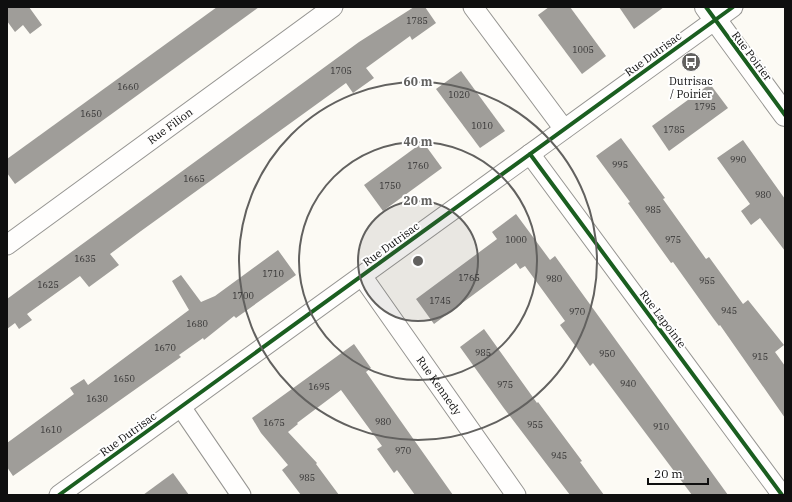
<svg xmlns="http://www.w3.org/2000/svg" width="792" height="502" font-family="'IBM Plex Serif',serif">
<rect width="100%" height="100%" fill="#fcfaf4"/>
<g fill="#9f9d99">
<polygon points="7,7 29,7 42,25 30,34 23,25 15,32 7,21"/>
<polygon points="217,7 259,7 15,184 7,173 7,159"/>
<polygon points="414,7 425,7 436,23 412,40 410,36 366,68 374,78 353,93 346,83 141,231 110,254 119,265 89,287 80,276 27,314 32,320 19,329 15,323 7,329 7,299 359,42"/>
<polygon points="549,7 570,7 606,56 582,74 538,15"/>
<polygon points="619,7 664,7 634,29"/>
<polygon points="461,71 505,131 480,148 436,89"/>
<polygon points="710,84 728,108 669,151 652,126"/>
<polygon points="621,138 665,198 663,199 706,259 709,257 743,304 748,300 784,345 775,352 785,366 785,418 720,325 719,326 713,318 673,262 671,263 628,203 630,202 596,156"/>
<polygon points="743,140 785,199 785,251 760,218 751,225 741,211 750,204 717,158"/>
<polygon points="423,142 442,168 383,211 364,185"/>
<polygon points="516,214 550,260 555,256 728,495 692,495 593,363 590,366 560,325 565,321 525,266 520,269 516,263 434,324 416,299 497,239 492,232"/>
<polygon points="278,250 296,275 236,318 234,316 204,340 203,338 179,355 181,357 13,476 7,467 7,443 74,394 70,388 84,379 88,385 189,310 172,281 181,275 201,302 215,296"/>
<polygon points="484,329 537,403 538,402 582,461 580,462 604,495 570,495 503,407 460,347"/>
<polygon points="354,344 371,368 366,372 453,495 415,495 397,470 394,473 377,449 382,446 341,390 297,423 298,424 288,432 317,463 316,464 339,495 301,495 282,470 288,465 261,433 252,418"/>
<polygon points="173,473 189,495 143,495"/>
</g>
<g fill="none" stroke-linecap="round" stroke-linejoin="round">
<defs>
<g id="minor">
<polyline points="473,7 564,129"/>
<polyline points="530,154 782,495"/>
<path id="s1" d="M7 245 333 7"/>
<path id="s2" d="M362 276 516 495"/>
<polyline points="181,407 241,495"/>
<polyline points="59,495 733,7"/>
</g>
<polyline id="tertiary" points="706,7 785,115"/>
</defs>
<use href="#minor" stroke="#969592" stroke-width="21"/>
<use href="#tertiary" stroke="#969592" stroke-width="24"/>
<use href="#minor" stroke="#fffefd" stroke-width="19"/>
<use href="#tertiary" stroke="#fffefd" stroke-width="22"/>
<defs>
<g id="cycleway">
<polyline points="706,7 785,115"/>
<polyline points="530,154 782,495"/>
<polyline points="59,495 733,7"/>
</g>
</defs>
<use href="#cycleway" stroke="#fff" stroke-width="6"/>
<use href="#cycleway" stroke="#1b5e20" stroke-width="4"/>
</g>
<circle cx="418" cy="261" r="60" fill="#62615f" fill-opacity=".12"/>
<g fill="none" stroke="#62615f" stroke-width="2">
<circle cx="418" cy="261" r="60"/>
<circle cx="418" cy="261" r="119"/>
<circle cx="418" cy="261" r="179"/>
</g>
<defs>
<symbol id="bus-disc" viewBox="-11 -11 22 22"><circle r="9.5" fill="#62615f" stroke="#fff"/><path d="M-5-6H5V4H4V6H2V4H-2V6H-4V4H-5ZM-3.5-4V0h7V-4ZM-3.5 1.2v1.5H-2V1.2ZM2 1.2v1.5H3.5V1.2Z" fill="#fff"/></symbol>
</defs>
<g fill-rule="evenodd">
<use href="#bus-disc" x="680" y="51" width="22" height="22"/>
</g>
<g text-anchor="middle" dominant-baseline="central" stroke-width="4" stroke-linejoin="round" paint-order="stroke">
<g font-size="9" fill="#333232">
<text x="417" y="20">1785</text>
<text x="583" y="49">1005</text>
<text x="341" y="70">1705</text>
<text x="128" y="86">1660</text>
<text x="459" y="94">1020</text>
<text x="705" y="106">1795</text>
<text x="91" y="113">1650</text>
<text x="482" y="125">1010</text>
<text x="674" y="129">1785</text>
<text x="738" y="159">990</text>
<text x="620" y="164">995</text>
<text x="418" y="165">1760</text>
<text x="194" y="178">1665</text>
<text x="390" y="185">1750</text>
<text x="763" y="194">980</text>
<text x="653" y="209">985</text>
<text x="516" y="239">1000</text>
<text x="673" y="239">975</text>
<text x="85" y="258">1635</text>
<text x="273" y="273">1710</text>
<text x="469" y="277">1765</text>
<text x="554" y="278">980</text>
<text x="707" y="280">955</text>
<text x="48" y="284">1625</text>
<text x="243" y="295">1700</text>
<text x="440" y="300">1745</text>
<text x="729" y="310">945</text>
<text x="577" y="311">970</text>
<text x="197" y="323">1680</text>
<text x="165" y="347">1670</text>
<text x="483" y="352">985</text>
<text x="607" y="353">950</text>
<text x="760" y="356">915</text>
<text x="124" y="378">1650</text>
<text x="628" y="383">940</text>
<text x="505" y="384">975</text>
<text x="319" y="386">1695</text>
<text x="97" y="398">1630</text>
<text x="383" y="421">980</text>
<text x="274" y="422">1675</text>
<text x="535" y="424">955</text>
<text x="661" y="426">910</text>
<text x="51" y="429">1610</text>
<text x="403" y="450">970</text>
<text x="559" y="455">945</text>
<text x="307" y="477">985</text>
</g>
<g font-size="11" fill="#0f0f0f" stroke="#fff">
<text transform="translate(653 54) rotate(-36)">Rue Dutrisac</text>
<text transform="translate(752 56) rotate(53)">Rue Poirier</text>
<text stroke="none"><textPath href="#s1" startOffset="202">Rue Filion</textPath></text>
<text transform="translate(391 244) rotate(-36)">Rue Dutrisac</text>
<text transform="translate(663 319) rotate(53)">Rue Lapointe</text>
<text stroke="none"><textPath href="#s2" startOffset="134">Rue Kennedy</textPath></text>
<text transform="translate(128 434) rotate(-36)">Rue Dutrisac</text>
</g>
<g font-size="11" fill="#0f0f0f" stroke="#fff">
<text x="691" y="81">Dutrisac<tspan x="691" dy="13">/ Poirier</tspan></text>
</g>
</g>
<circle cx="418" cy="261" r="6" fill="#62615f" stroke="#fff" stroke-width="2"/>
<g font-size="12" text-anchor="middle" font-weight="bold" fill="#62615f" stroke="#fff" stroke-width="4" stroke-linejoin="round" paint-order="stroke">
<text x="418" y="86">60 m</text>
<text x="418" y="146">40 m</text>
<text x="418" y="205">20 m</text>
</g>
<rect width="792" height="502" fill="none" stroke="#0f0f0f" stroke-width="16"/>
<path d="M648 478v6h60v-6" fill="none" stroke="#0f0f0f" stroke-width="2"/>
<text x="654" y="478" font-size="12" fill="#0f0f0f" stroke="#ffffff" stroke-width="3" paint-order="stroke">20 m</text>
</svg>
